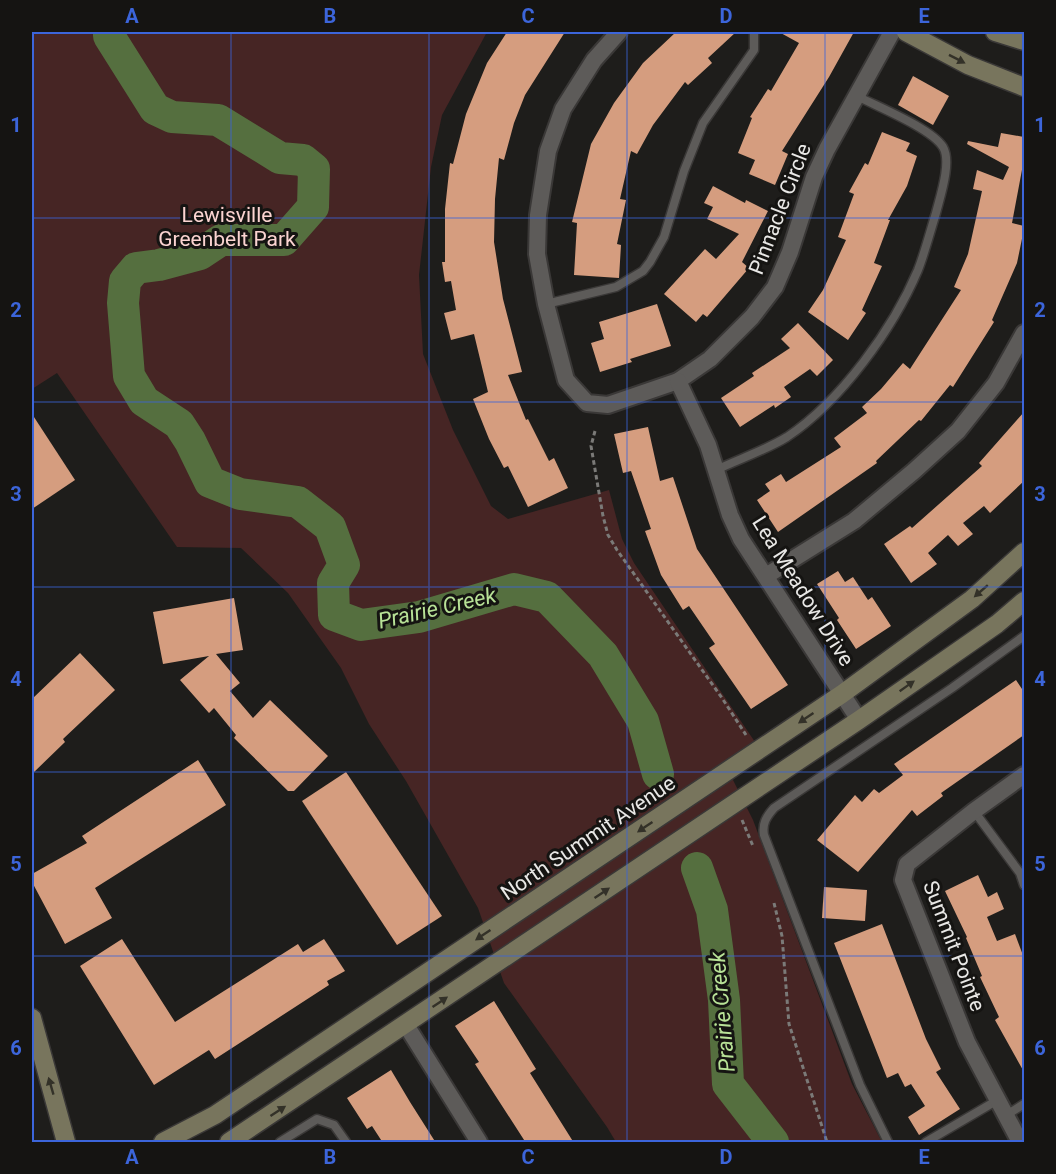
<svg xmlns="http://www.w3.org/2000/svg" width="1056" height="1174" font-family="Roboto,sans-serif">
<rect width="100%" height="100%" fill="#1e1d1b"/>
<polygon fill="#462524" points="32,32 487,32 442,115 431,167 419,275 423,354 453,430 491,506 508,519 609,490 622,539 634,563 755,742 724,762 753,820 852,1084 882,1142 616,1142 607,1127 504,983 478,908 406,781 369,724 341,668 288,593 241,548 177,547 57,373 32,389"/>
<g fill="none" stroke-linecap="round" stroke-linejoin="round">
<g stroke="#556f3f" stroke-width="32">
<polyline points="109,32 109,36 155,109 172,117 218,120 280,158 303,160 314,169 313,207 284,240 221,240 200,254 159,265 136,268 125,281 123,303 129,376 144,401 179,424 190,441 210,482 240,494 298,502 330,527 344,565 333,583 334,615 361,625 419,617 514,589 547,597 603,655 643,721 658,774"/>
<polyline points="697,868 712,910 724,1000 728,1084 773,1142"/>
</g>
</g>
<g fill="#d59d7f">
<polygon points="507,32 565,32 525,95 514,123 504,160 499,158 495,199 494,242 503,299 522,372 508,375 526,420 528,419 549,461 554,458 568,488 528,507 508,466 504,468 489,439 473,399 488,392 474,334 451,340 444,313 456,310 451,281 445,282 442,262 445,262 445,209 450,163 453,164 466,114 487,63"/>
<polygon points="676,32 736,32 708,58 712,63 688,85 685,82 653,125 637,154 631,151 620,199 626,200 617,244 621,245 619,278 574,275 577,223 572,222 591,144 614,103 643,63"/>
<polygon points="779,32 854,32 829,77 782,151 788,154 775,185 749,174 755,160 738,153 752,118 750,117 768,89 771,91 799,43"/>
<polygon points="913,76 949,96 933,125 898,105"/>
<polygon points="882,132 910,143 906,151 917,156 907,186 888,220 890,220 874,263 882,266 862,310 866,313 848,340 808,312 823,290 846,240 838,237 854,194 849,192 865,163 868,165"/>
<polygon points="1001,133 1024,137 1024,159 1012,223 1024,226 1024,229 1017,263 992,320 994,322 953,387 950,385 921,421 919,420 876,461 877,463 778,532 757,500 770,491 765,484 781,474 786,482 841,447 834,438 867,413 862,407 881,389 903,363 910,369 961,290 954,287 968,254 982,191 973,189 977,170 1003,180 1009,167 967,144 968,141 998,147"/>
<polygon points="713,186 745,203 746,200 768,211 742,262 749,268 707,317 703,314 696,322 664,294 705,249 716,259 739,234 707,219 713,207 704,203"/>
<polygon points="657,304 671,346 630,359 632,362 600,372 591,343 604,339 599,322"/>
<polygon points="798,323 833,360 817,376 810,369 784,387 791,397 775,408 774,405 740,427 721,398 754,376 752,373 790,348 781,339"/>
<polygon points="1024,412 1024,481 990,513 984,506 963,523 973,534 958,546 948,535 928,553 937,564 911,583 884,544 910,526 912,528 982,466 979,463"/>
<polygon points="32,414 75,480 32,509"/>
<polygon points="648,427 660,481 673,477 697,549 788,685 751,709 709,648 715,644 689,606 683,610 661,575 645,531 651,529 631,471 623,473 614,434"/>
<polygon points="838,571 845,582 853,577 868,600 872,597 891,626 856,649 837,620 839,618 817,584"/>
<polygon points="234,598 243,650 216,654 240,683 230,691 253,718 270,700 328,756 294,791 288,791 234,738 236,735 214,708 209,713 180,680 209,656 163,664 153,612"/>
<polygon points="80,653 115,690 63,739 65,742 32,774 32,699"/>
<polygon points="1016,680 1024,692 1024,735 941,793 943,796 917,816 912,810 858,872 817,840 855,795 862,802 874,789 879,793 903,775 894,764"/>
<polygon points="198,760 226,805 95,888 112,918 65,944 32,882 32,874 87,843 82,836"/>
<polygon points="346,772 442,916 397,945 302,801"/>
<polygon points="978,875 988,897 997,892 1004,909 987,917 997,941 1015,934 1024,958 1024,1072 995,1020 999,1017 980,977 982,976 966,938 967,937 945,891"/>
<polygon points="824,887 867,890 865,921 822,918"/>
<polygon points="882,924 926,1039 941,1069 936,1072 960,1109 919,1135 908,1117 925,1106 911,1084 905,1087 898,1073 887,1078 834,943"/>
<polygon points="122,939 175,1022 298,944 303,952 324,939 345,971 327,981 329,985 215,1059 209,1050 154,1085 80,966"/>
<polygon points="494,1001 536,1069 530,1073 574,1143 526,1143 475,1064 479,1062 455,1026"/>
<polygon points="391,1070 410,1102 436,1143 383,1143 372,1126 367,1129 347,1098"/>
</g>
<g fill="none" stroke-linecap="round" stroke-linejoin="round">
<defs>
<g id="lane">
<polyline points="546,304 616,287 643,271 650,262 664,237 684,171 703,123 754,50 754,32"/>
<path d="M716 470C739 459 766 450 787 437 841 401 893 329 918 270 925 252 930 232 936 213 940 197 952 162 943 147 931 128 878 107 857 96"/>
<polyline points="974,811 1020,873 1024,885"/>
<polyline points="1005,1116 1024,1104"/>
<polyline points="280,1142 317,1119 334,1125 346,1142"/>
<path d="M888 1142 860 1085 764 835C762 824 766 817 774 808L952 688 1024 636"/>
<polyline points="926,1142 996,1101"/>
</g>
<g id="street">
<polyline points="619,32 594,60 563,109 548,151 538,215 537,254 546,304 566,380 587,403 608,405 678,381 710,359 752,317 775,287 790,252 814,177 827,149 892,32"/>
<polyline points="678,381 708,445 730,515 741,539 859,720"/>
<polyline points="766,576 854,521 914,471 958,431 996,383 1024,333"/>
<polyline points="406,1025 479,1142"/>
<polyline points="1020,1142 967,1042 903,880 907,864 974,811 1024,775"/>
</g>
<g id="secondary">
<polyline points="906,32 968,65 1024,87"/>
<polyline points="995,32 1024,41"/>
<polyline points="32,1018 66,1142"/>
<polyline points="163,1142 215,1115 842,694 972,599 1024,552"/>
<polyline points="229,1142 859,720 997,624 1024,601"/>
</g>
</defs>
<use href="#lane" stroke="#3a3837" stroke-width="11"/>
<use href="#street" stroke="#3a3837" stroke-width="20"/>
<use href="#secondary" stroke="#3a3837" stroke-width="21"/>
<g stroke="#7b7a78" stroke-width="3" stroke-dasharray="4.5 3" stroke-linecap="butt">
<polyline points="595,431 591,446 603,516 608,535 617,550 722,698 746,735"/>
<polyline points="742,820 753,846"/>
<polyline points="774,903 782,936 789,1024 827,1142"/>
</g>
<use href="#lane" stroke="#5d5b59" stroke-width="8"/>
<use href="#street" stroke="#5d5b59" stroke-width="16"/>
<use href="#secondary" stroke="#78755d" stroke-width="18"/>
</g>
<defs><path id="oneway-solid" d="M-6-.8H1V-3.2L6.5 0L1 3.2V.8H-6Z" transform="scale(1.5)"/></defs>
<g fill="#333128">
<use href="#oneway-solid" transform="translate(957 59) rotate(27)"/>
<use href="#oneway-solid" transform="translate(981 591) rotate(139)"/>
<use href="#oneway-solid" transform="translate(907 686) rotate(-35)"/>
<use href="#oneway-solid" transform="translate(806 718) rotate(146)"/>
<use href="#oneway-solid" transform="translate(645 827) rotate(146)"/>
<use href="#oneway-solid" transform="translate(602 893) rotate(-34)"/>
<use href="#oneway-solid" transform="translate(483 935) rotate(146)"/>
<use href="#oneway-solid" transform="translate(440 1002) rotate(-34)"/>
<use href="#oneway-solid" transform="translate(51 1086) rotate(-106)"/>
<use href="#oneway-solid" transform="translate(278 1111) rotate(-33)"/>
</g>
<path fill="none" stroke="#3c65da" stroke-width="1.5" stroke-opacity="0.55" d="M231 32V1142M429 32V1142M627 32V1142M825 32V1142M32 218H1024M32 402H1024M32 587H1024M32 772H1024M32 956H1024"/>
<g text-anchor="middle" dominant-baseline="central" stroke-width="6" stroke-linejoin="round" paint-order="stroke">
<g font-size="21" fill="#e9e8e6" stroke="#151412">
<text transform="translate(780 209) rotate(-69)">Pinnacle Circle</text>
<text transform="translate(803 591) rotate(58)">Lea Meadow Drive</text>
<text transform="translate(588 838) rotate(-34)">North Summit Avenue</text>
<text transform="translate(954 946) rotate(69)">Summit Pointe</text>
</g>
<g font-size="21" fill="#fbd4d1" stroke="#151412">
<text x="227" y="215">Lewisville<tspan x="227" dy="24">Greenbelt Park</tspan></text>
</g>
<g font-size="22" font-style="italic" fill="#b8e297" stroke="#151412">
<text transform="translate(437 608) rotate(-13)">Prairie Creek</text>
<text transform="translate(722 1012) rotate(-95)">Prairie Creek</text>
</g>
</g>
<rect width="1056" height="1174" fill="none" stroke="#151412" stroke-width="66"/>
<rect x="33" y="33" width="990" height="1108" fill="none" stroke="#3c65da" stroke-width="2"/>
<g font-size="20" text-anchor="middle" font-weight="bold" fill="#3c65da">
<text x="132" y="23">A</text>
<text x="330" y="23">B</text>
<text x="528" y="23">C</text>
<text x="726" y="23">D</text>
<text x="924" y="23">E</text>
<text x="16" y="132">1</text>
<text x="1040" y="132">1</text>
<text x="16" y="317">2</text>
<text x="1040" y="317">2</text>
<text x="16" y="501">3</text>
<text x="1040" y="501">3</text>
<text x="16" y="686">4</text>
<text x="1040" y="686">4</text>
<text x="16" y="871">5</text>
<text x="1040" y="871">5</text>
<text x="16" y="1055">6</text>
<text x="1040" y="1055">6</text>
<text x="132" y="1164">A</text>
<text x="330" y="1164">B</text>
<text x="528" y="1164">C</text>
<text x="726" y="1164">D</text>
<text x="924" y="1164">E</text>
</g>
</svg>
